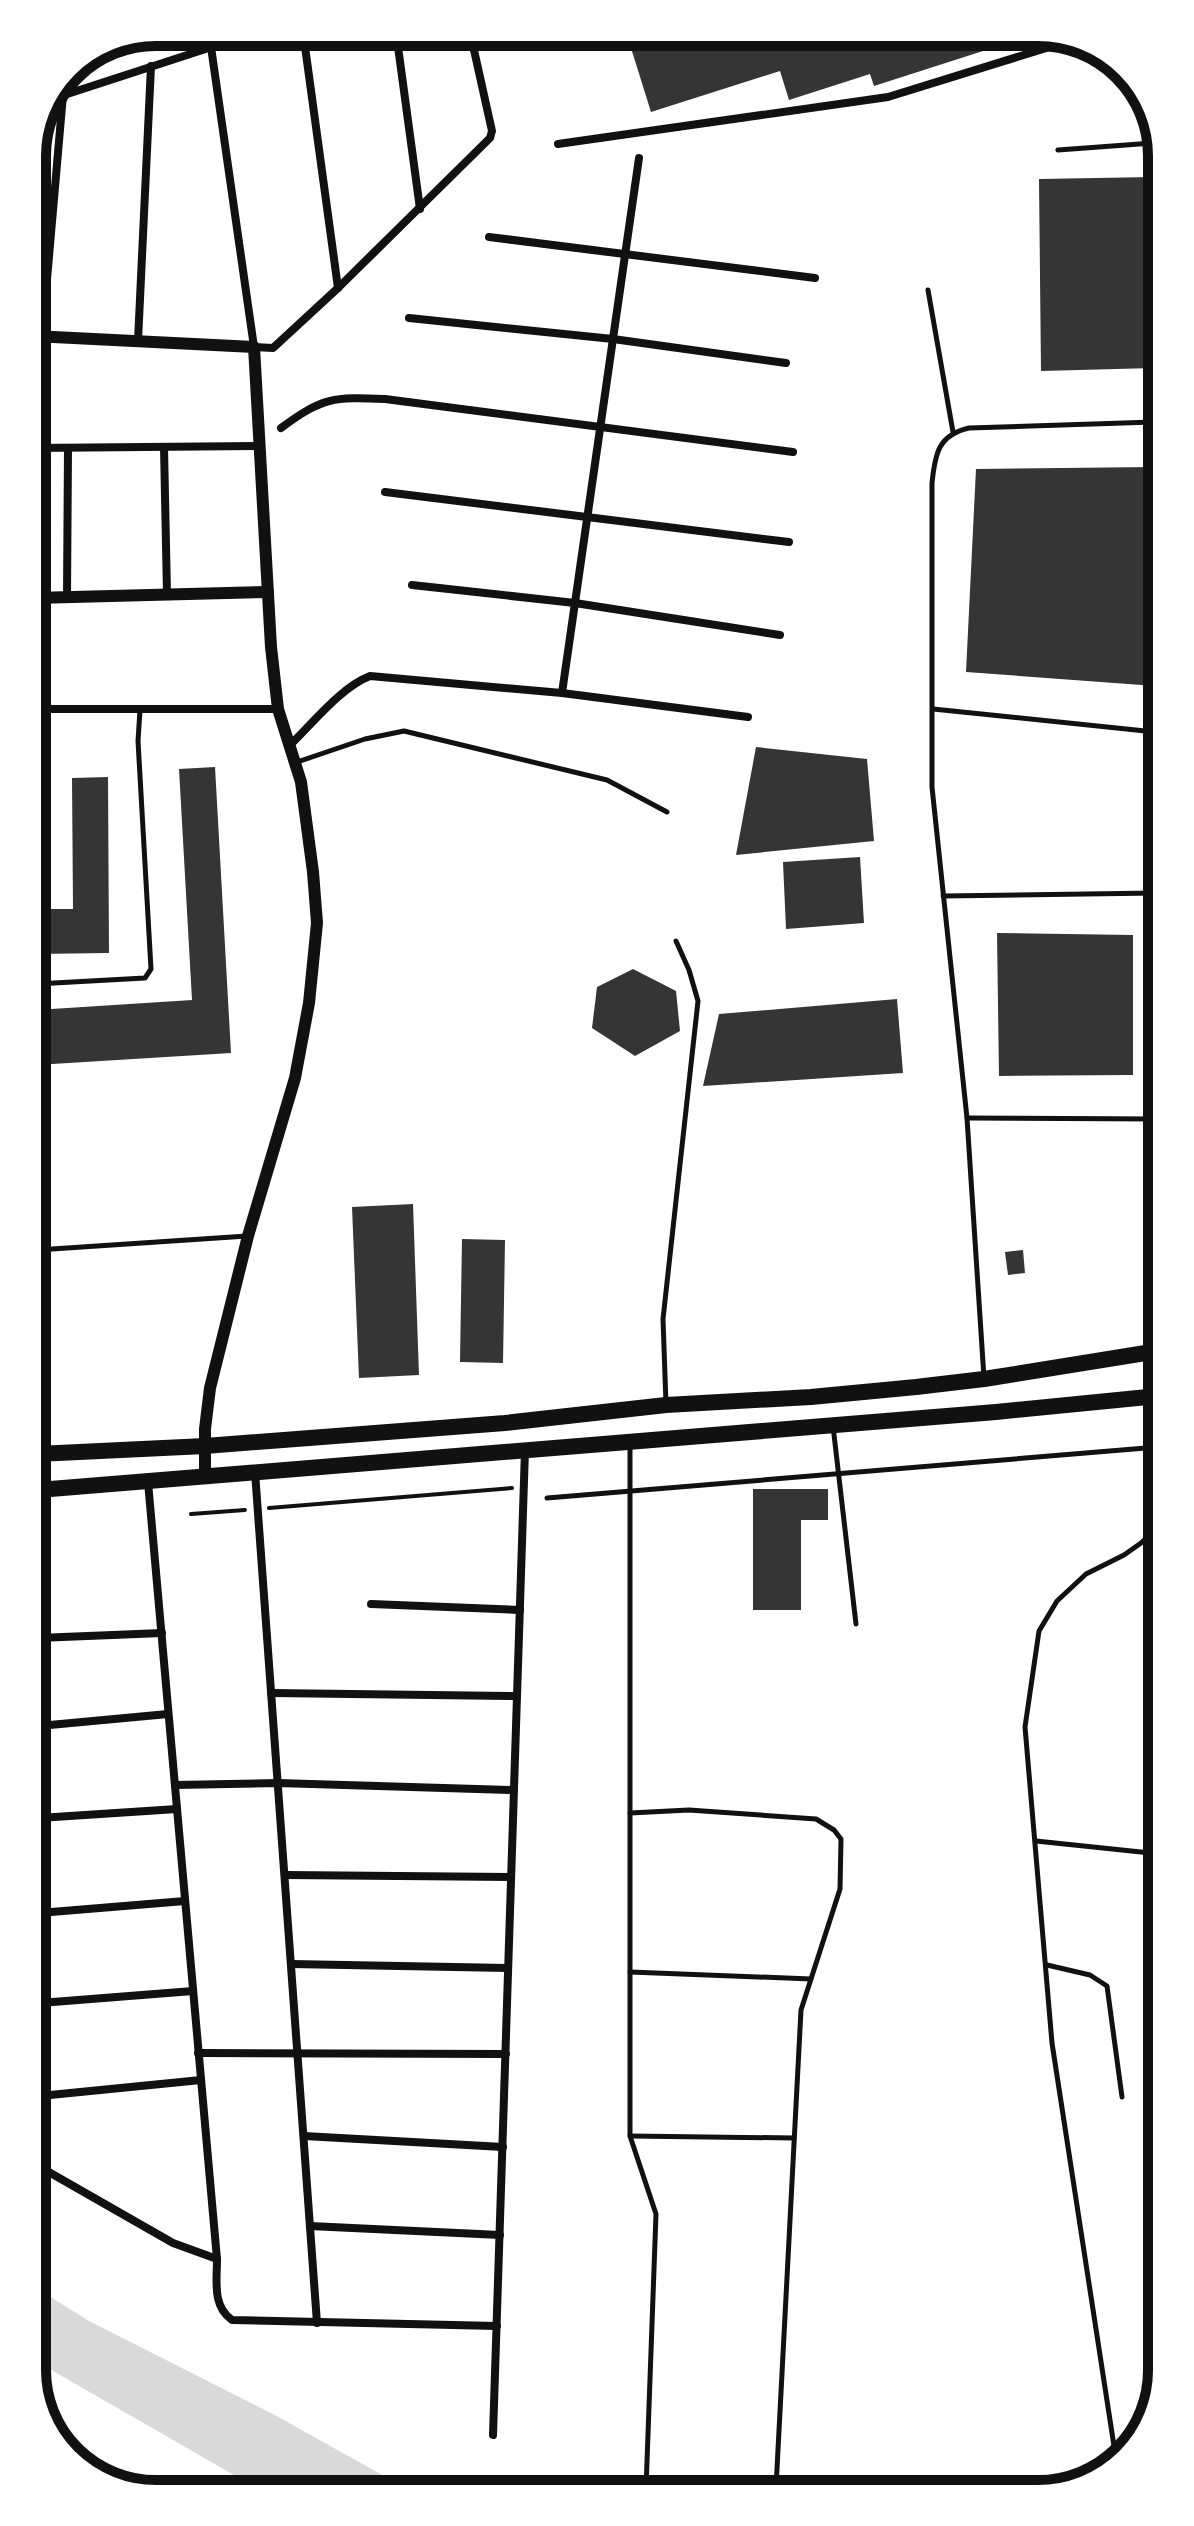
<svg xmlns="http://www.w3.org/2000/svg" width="1194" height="2526" font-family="Karla,sans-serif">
<rect width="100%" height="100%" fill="#fff"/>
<polygon fill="#d9d9d9" points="41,2291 89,2321 273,2414 411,2491 265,2493 41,2364"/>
<g fill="#353535">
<polygon points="626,32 1039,32 1039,33 874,86 870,74 789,100 780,71 651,112"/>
<polygon points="1153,177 1154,368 1041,371 1039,179"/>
<polygon points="1154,467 1155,686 966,672 976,469"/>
<polygon points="756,747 867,759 874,841 736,855"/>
<polygon points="215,767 231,1053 36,1065 36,1010 192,1000 179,769"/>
<polygon points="108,777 109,953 35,954 35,909 73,909 72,778"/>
<polygon points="860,857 864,923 786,929 783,862"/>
<polygon points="997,933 1133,935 1133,1075 999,1076"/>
<polygon points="633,969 676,991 680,1031 635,1056 592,1028 597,987"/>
<polygon points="897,999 903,1073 703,1086 719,1014"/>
<polygon points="413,1204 419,1375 359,1378 352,1207"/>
<polygon points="462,1239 505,1240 503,1363 460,1362"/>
<polygon points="1023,1250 1025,1273 1008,1275 1005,1252"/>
<polygon points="753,1489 828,1489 828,1520 801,1520 801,1610 753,1610"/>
</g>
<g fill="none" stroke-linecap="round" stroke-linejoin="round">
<g stroke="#111" stroke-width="4">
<polyline points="269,1508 512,1488"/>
<polyline points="191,1514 245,1510"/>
</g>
<g stroke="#111" stroke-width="5">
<polyline points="1058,150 1153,143"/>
<polyline points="928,290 953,432"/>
<polyline points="933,709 1155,732"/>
<polyline points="297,762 365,739 404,731 607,780 667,812"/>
<polyline points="943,896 1156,893"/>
<polyline points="36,984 145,978 151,969 138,741 140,710"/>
<polyline points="967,1118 1157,1119"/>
<polyline points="37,1250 247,1236"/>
<path d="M984 1378 967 1118 932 787V483C935 454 938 435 969 428L1154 422"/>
<polyline points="666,1404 663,1319 698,1001 689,970 676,941"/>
<polyline points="833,1426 856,1624"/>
<polyline points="630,1446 630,2136 656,2214 646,2489"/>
<polyline points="547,1498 1158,1447"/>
<polyline points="630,1813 689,1810 816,1819 834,1830 841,1839 840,1889 801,2010 776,2488"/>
<polyline points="1036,1841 1160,1854"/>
<polyline points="1047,1965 1090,1975 1107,1986 1122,2097"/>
<polyline points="630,1972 811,1979"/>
<polyline points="630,2136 794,2138"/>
<polyline points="1116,2459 1052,2043 1025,1727 1039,1631 1057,1601 1086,1574 1124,1555 1141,1543 1159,1526"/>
</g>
<g stroke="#111" stroke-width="8">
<polyline points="303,32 338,288"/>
<polyline points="396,32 420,209"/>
<polyline points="211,47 254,347 273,348 338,288 490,138 492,131 470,32"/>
<polyline points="55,98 258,32"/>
<polyline points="558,144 888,97 1069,41"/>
<polyline points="489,237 815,278"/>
<polyline points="409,318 613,339 786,363"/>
<polyline points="42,337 63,95"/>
<polyline points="138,341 151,66"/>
<path d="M281 428C323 397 333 397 385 399L793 452"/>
<polyline points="164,447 167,594"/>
<polyline points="33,448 260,446"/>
<polyline points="385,492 789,542"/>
<polyline points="412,585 575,603 780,635"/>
<polyline points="67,597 68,448"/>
<polyline points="562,693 639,158"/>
<polyline points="34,709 278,709"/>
<path d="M290 745C312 724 341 687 370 676L562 693 748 717"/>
<polyline points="255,1472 317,2323"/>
<path d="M148 1482 217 2259C217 2281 212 2306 232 2320L497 2326"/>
<polyline points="371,1604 520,1610"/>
<polyline points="38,1638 162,1633"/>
<polyline points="271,1693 517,1696"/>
<polyline points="39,1726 168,1714"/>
<polyline points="175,1785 278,1783 514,1790"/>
<polyline points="39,1818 177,1809"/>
<polyline points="285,1875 511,1877"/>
<polyline points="39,1913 185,1901"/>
<polyline points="291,1964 508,1968"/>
<polyline points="40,2003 193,1991"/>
<polyline points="198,2053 506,2054"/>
<polyline points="40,2096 201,2080"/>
<polyline points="304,2136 503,2147"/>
<polyline points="40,2167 173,2243 217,2259"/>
<polyline points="310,2226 500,2235"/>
<polyline points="493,2435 525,1450"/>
</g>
<g stroke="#111" stroke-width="12">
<polyline points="33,336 254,347 271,647 278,709 301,782 313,872 317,923 309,1003 295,1078 248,1236 210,1388 205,1429 205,1477"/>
<polyline points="34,598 268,592"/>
</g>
<g stroke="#111" stroke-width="16">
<polyline points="37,1454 205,1446 505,1423 666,1405 811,1397 916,1387 984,1379 1158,1351"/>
<polyline points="38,1490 996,1412 1158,1396"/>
</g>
</g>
<path d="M0 0H1194V2526H0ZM156 46H1038A110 110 0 0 1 1148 156V2370A110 110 0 0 1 1038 2480H156A110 110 0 0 1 46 2370V156A110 110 0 0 1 156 46Z" fill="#fff" fill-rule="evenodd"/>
<path fill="none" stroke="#111" stroke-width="10" d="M156 46H1038A110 110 0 0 1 1148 156V2370A110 110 0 0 1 1038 2480H156A110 110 0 0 1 46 2370V156A110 110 0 0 1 156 46Z"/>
</svg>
